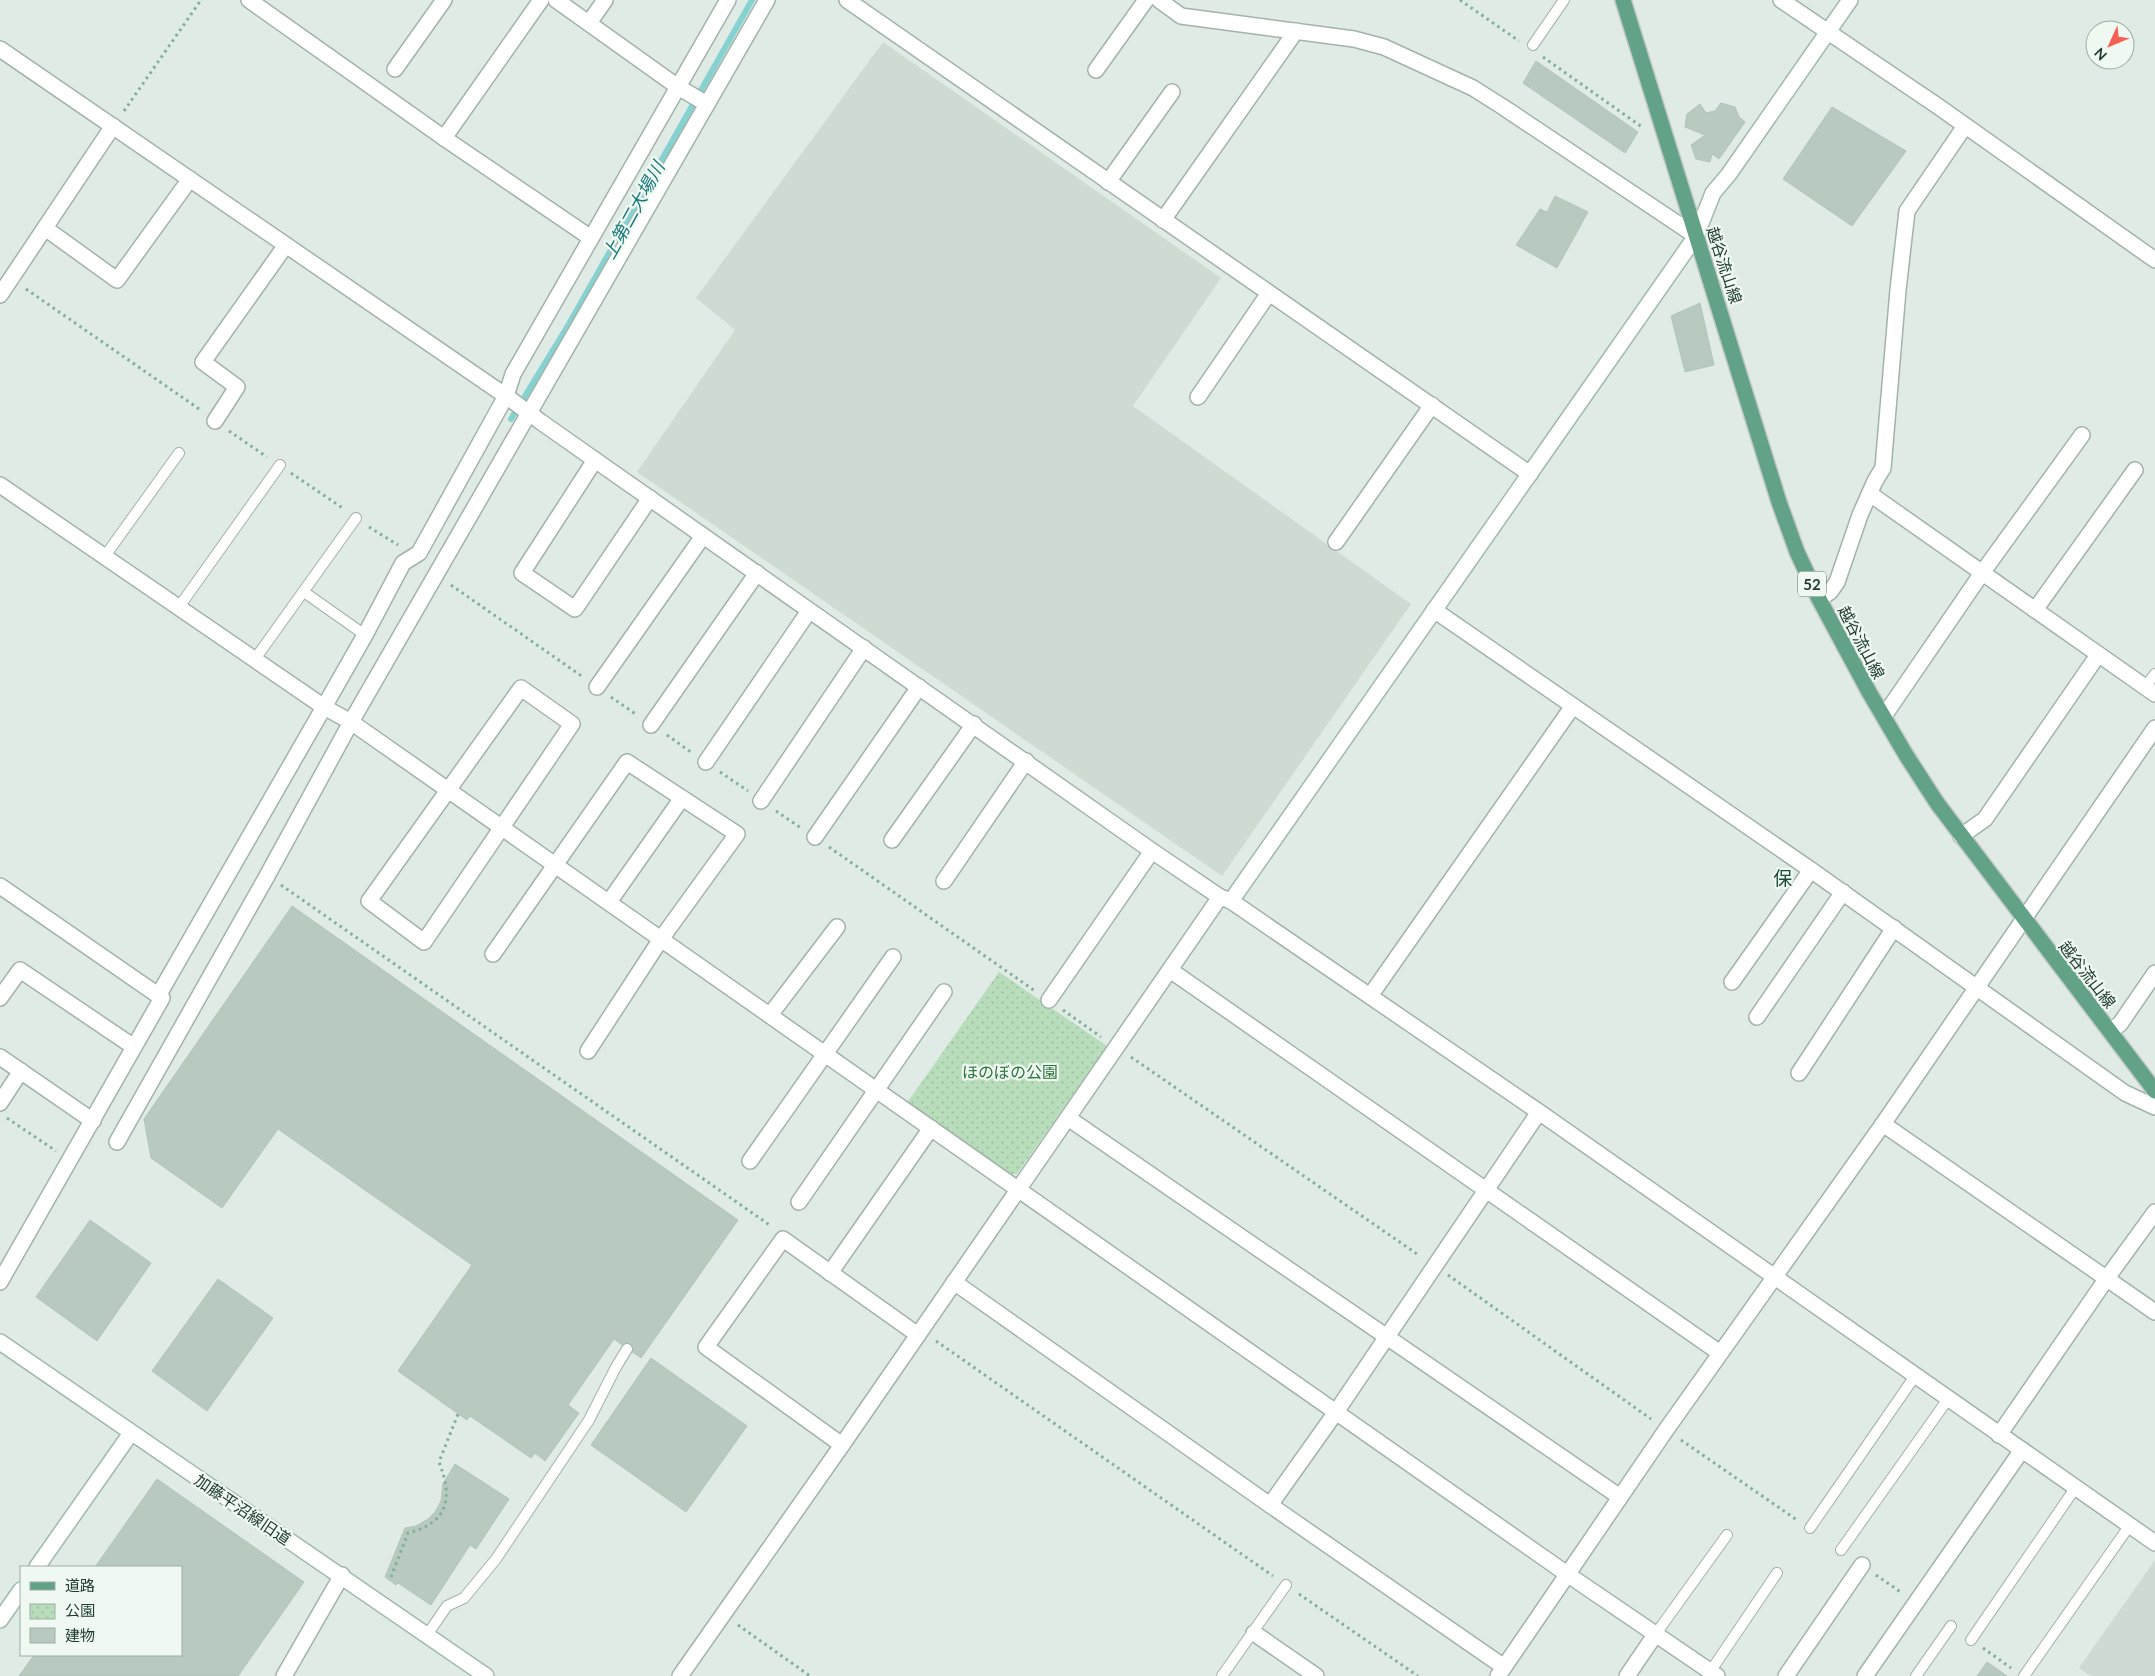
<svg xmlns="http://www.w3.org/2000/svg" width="2155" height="1676" font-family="Lato,'Noto Sans JP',sans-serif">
<defs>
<pattern id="park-dots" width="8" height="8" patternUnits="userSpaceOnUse" patternTransform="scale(1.25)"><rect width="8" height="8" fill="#b7ddbb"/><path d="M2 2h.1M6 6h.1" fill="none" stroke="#9dbfa1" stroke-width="1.8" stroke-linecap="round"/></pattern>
</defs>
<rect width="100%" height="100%" fill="#dfebe4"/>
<g fill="#cedbd3">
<polygon points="883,42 1221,278 1133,406 1411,604 1222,876 637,472 735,330 696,298"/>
<polygon points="2155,1560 2155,1676 2091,1676 2079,1668"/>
</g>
<polygon fill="url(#park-dots)" points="999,972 1107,1046 1017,1174 1007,1174 907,1103"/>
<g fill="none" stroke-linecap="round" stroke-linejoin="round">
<polyline stroke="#85d2d1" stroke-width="6" points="511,419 569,324 752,0"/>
</g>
<g fill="#b8c9bf" stroke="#b2c5ba">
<polygon points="1536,61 1638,132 1625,153 1523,83"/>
<polygon points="1721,103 1735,107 1739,117 1745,122 1719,159 1712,154 1710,162 1696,159 1691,145 1705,135 1685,127 1687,114 1700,104 1706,113 1715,111"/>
<polygon points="1832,107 1906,151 1852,226 1783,179"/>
<polygon points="1555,196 1588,212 1557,268 1516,245 1540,209 1547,212"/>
<polygon points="1700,303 1714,365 1685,372 1671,316"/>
<polygon points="292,906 738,1220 641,1358 614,1339 568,1405 579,1413 545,1461 535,1453 531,1458 470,1416 467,1420 398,1371 472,1265 278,1129 222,1208 151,1158 144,1119"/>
<polygon points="90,1220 151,1263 97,1341 36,1297"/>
<polygon points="218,1279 273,1318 207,1411 152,1371"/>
<polygon points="651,1358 747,1426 686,1512 591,1445"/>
<polygon points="455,1464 509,1499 476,1549 470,1545 431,1605 398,1583 396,1585 385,1577 405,1528 416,1526 428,1519 435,1512 441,1501 443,1484"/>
<polygon points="157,1479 304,1582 238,1676 19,1676 34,1655 181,1655 181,1567 95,1567"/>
<polygon points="1987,1662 2007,1676 1977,1676"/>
</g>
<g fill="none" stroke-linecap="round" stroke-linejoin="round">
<defs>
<g id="lane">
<polyline points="1533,45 1564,0"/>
<polyline points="105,556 179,453"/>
<polyline points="304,592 365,635"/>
<polyline points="179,607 280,465"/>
<polyline points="255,659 356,518"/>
<polyline points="2145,687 2155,674"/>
<polyline points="1810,1528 1915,1376"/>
<polyline points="1841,1550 1948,1399"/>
<polyline points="427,1635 447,1606 464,1598 496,1559 589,1420 616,1367 627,1349"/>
<polyline points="1655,1635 1727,1535"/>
<polyline points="1971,1640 2076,1487"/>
<polyline points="1710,1672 1777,1573"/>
<polyline points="1222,1676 1286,1585"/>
<polyline points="1916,1676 1951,1626"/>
<polyline points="2024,1676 2130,1525"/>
</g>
<g id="street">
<polyline points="249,0 444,138 591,238"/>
<polyline points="556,0 678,87 707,104"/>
<polyline points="728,0 513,374 506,396 419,553 403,563 365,635 324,707 351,722 1567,1574 1717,1676"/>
<polyline points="847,0 1530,474"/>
<polyline points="1159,0 1181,16 1354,39 1384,47 1473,88 1503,107 1696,236"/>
<polyline points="1781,0 1939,107 2155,260"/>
<polyline points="589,23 605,0"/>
<polyline points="0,49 506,396 541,422 1152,851 1220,897 1231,901 1539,1112 2155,1543"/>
<polyline points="395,69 444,0"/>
<polyline points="1096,70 1146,0"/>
<polyline points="444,138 541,0"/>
<polyline points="1108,182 1172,92"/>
<polyline points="1163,220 1296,31"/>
<polyline points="45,228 117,280 190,179"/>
<polyline points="0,295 113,126"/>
<polyline points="1198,397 1269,293"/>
<polyline points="215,421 237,387 203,362 286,245"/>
<polyline points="595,460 522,573 575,609 650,498"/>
<polyline points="0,485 324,707 158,996"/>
<polyline points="1870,494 2155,694"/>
<polyline points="1336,542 1432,405"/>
<polyline points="1819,599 1830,592 1837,582 1860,515 1875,481 1883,468 1898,290 1907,211 1965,126"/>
<polyline points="1434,610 1811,870 2125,1093 2155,1107"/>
<polyline points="2035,610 2135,470"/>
<polyline points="597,687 703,536"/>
<polygon points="521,688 572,724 424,942 369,901"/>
<polyline points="1884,716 1982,573 2082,435"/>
<polyline points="651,725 757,573"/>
<polyline points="706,762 809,611"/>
<polyline points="761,801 864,648"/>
<polyline points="1961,836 1985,819 2098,655"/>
<polyline points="815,837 919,687"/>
<polyline points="892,840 974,724"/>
<polyline points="944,881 1026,761"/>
<polyline points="0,886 162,998 0,1282"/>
<polyline points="609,902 682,798"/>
<polyline points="493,954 627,762 737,834 661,939 588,1051"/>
<polyline points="1170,970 1720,1353"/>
<polyline points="1732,982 1811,870"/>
<polyline points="1370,996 1573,706"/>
<polyline points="0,998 20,970 134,1047"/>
<polyline points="1049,1000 1152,851"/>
<polyline points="770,1015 837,927"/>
<polyline points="1757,1017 1843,892"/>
<polyline points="2110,1031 2120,1024 2155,973"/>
<polyline points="0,1057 93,1121"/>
<polyline points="1799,1073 1894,928"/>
<polyline points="0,1103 21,1071"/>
<polyline points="1068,1118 1620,1497"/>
<polyline points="1883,1124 2155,1312"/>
<polyline points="117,1142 267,876 351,722 767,0"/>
<polyline points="750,1161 893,957"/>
<polyline points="799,1202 944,992"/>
<polyline points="830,1273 931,1128"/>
<polyline points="954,1282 1270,1505 1504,1667"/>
<polyline points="1999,1435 2107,1278 2155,1212"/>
<polyline points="842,1445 706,1347 783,1239 918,1335"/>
<polyline points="1270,1505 1336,1412 1539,1112"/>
<polyline points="1254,1633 1316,1676"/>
<polyline points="284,1676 342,1575"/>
<polyline points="680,1676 842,1445 1220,897"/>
<polyline points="1498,1676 1666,1430 1883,1124 2155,728"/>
<polyline points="1627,1676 1655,1635"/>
<polyline points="1786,1676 1862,1565"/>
<polyline points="1865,1676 2022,1450"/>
</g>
<g id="secondary">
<polyline points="1231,901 1696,236 1713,193 1729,174 1850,0"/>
<polyline points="0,1342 486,1676"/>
<polyline points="37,1567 131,1433"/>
<polyline points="0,1620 21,1590"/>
</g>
<polyline id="primary" points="1623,0 1779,502 1797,552 1819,599 1869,692 1906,755 1937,803 2155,1091"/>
</defs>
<use href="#lane" stroke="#a2b3aa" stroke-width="12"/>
<use href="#street" stroke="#a2b3aa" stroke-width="18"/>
<use href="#secondary" stroke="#a0baad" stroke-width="18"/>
<use href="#primary" stroke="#c1c8c5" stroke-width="18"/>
<g stroke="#7fb098" stroke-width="3" stroke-dasharray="2.5 4" stroke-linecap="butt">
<polyline points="1460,0 1519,41"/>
<polyline points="1543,57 1642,127"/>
<polyline points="124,111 201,0"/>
<polyline points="26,289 202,411"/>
<polyline points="229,431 267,457"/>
<polyline points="291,473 344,509"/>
<polyline points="369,527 398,545"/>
<polyline points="451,585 583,677"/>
<polyline points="611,697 637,715"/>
<polyline points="667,735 692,753"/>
<polyline points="720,772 748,791"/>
<polyline points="776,811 801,828"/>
<polyline points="829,847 1035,991"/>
<polyline points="281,885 771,1226"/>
<polyline points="1063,1010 1101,1037"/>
<polyline points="1131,1057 1420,1256"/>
<polyline points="7,1118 56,1151"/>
<polyline points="1448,1275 1651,1419"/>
<polyline points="936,1341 1273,1576"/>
<polyline points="1681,1440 1797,1520"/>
<polyline points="1876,1575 1902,1593"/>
<path d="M391 1577 408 1533C449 1523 453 1497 439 1462L458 1414"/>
<polyline points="1299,1594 1418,1676"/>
<polyline points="738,1625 810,1676"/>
<polyline points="1983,1648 2011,1668"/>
</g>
<use href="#lane" stroke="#fff" stroke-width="10"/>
<use href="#street" stroke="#fff" stroke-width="15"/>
<use href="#secondary" stroke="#fff" stroke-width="15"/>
<use href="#primary" stroke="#62a287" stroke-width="15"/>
</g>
<g text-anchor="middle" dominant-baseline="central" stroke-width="4.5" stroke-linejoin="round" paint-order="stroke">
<rect fill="#f0f8f2" stroke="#5e746a" stroke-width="1" x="1798" y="571.5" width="28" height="25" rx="4"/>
<g font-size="15" font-weight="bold" fill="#203c30">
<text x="1812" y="584">52</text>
</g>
<g font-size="16" fill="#203c30" stroke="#f0f8f2">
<text transform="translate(1725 265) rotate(72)">越谷流山線</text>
<text transform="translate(1862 642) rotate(62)">越谷流山線</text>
<text transform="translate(2088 974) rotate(52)">越谷流山線</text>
<text transform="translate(243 1509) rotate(34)">加藤平沼線旧道</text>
</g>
<g font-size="16" fill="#297439" stroke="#f0f8f2">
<text x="1010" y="1071">ほのぼの公園</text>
</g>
<g font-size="18" font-style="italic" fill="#197979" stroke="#f0f8f2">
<text transform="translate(633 210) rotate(-61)">上第二大場川</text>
</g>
<g font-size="19" fill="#1b4e39" stroke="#f0f8f2">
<text x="1783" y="877">保</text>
</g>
</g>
<rect x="20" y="1566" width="162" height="90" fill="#f0f8f2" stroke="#9dada4"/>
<rect x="30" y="1582" width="25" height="8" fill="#62a287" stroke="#9dada4"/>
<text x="65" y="1591" font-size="15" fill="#203c30">道路</text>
<rect x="30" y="1604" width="25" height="15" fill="url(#park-dots)" stroke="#9dada4"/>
<text x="65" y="1616" font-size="15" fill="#203c30">公園</text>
<rect x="30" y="1628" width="25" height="15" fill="#b8c9bf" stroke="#9dada4"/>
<text x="65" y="1641" font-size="15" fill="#203c30">建物</text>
<g transform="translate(2110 45) rotate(226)"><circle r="24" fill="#f0f8f2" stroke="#9dada4"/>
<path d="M0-4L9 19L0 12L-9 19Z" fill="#f65f53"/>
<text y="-8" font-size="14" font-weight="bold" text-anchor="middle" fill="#203c30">N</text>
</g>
</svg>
